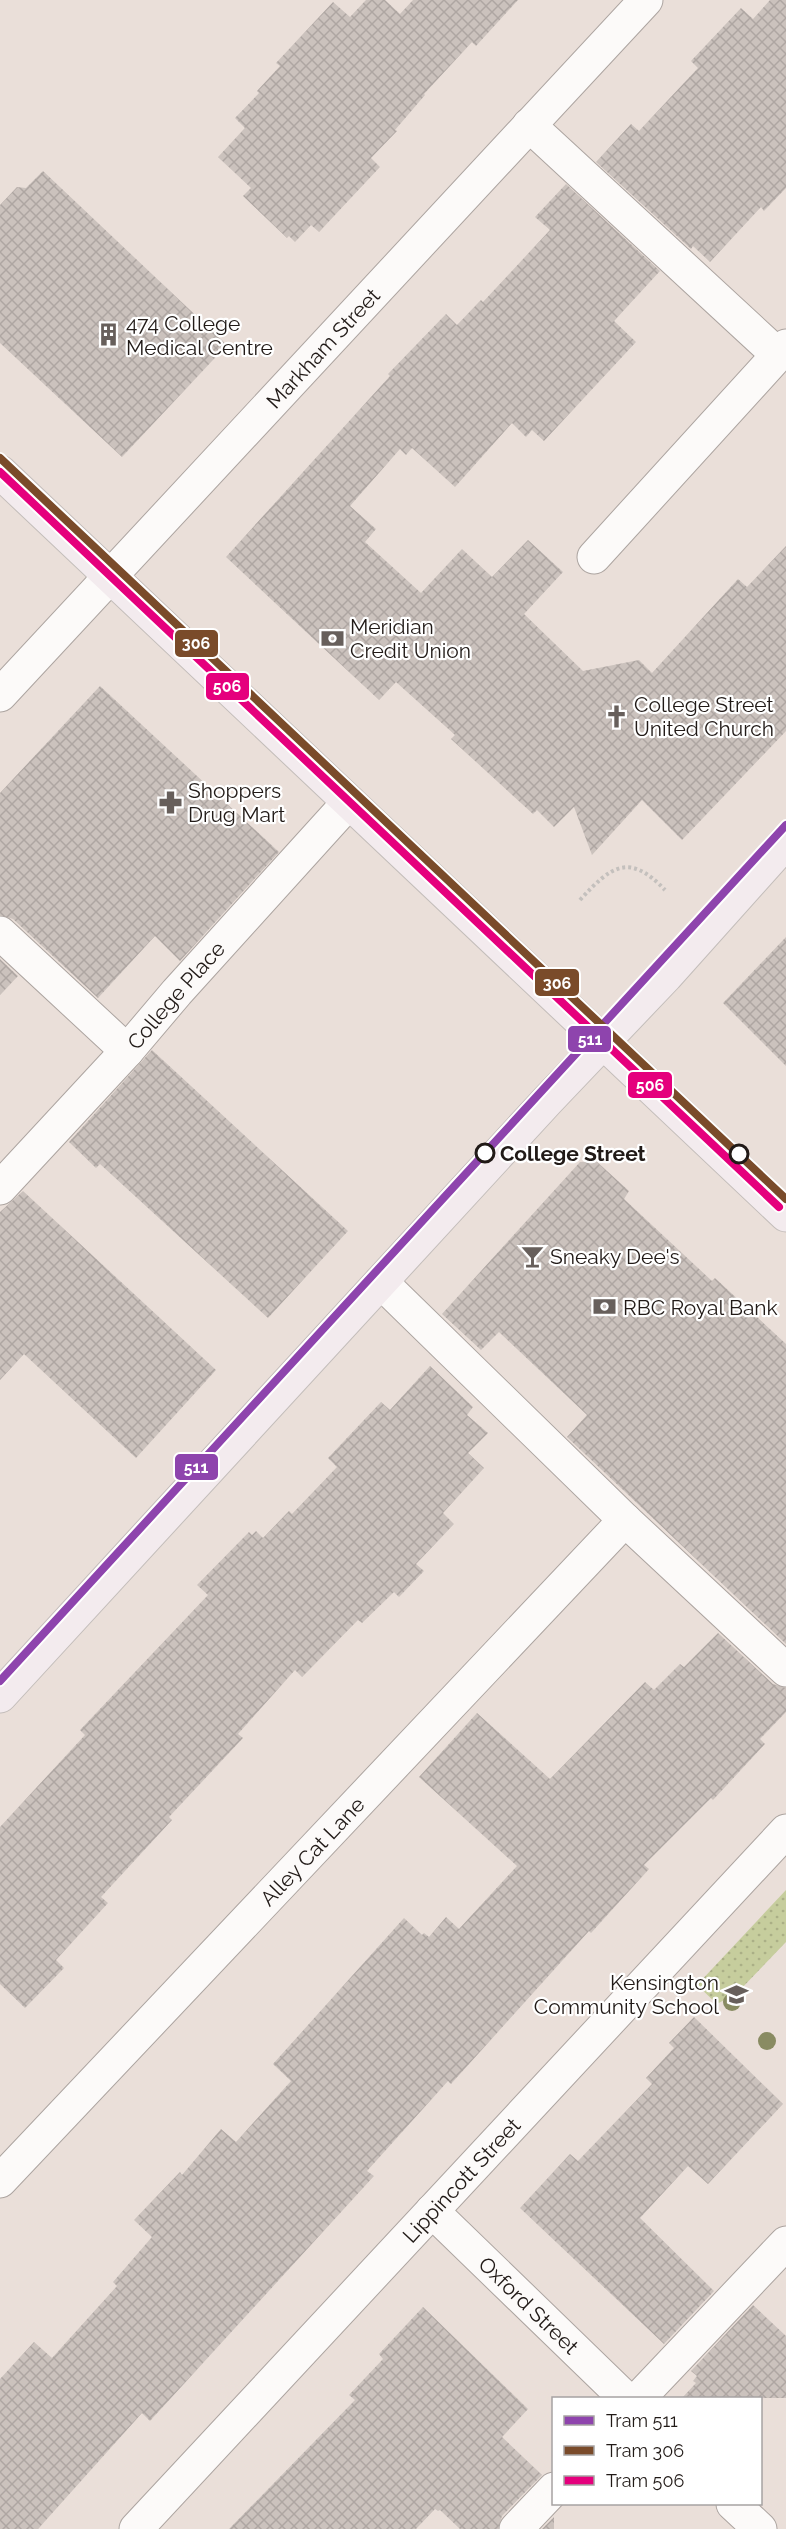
<svg xmlns="http://www.w3.org/2000/svg" width="786" height="2529" font-family="Raleway,sans-serif">
<defs>
<pattern id="grass-dots" width="8" height="8" patternUnits="userSpaceOnUse" patternTransform="scale(1.5)"><rect width="8" height="8" fill="#c6cd9d"/><path d="M2 2h.1M6 6h.1" fill="none" stroke="#aaaf86" stroke-width="1.8" stroke-linecap="round"/></pattern>
<pattern id="building-cross-hatch" width="8" height="8" patternUnits="userSpaceOnUse" patternTransform="scale(1.5)"><rect width="8" height="8" fill="#cbc2bd"/><path d="M0 0l8 8M0 8l8-8" fill="none" stroke="#aea6a2"/></pattern>
</defs>
<rect width="100%" height="100%" fill="#eadfd9"/>
<polygon fill="url(#grass-dots)" points="786,1890 786,1942 737,1993 717,2004 697,1985"/>
<g fill="url(#building-cross-hatch)">
<polygon points="366,0 385,0 400,14 413,0 518,0 476,46 472,42 424,94 425,95 395,130 397,131 371,158 380,167 319,232 311,225 295,242 289,236 287,238 243,196 251,188 218,157 245,128 235,118 259,93 257,91 280,66 276,63 333,2 350,17"/>
<polygon points="770,0 786,0 786,188 764,211 761,207 710,262 693,246 691,249 596,162 631,124 639,131 698,68 691,61 741,8 753,19"/>
<polygon points="43,171 227,345 122,457 0,343 0,205 17,187 26,188"/>
<polygon points="566,184 660,271 614,321 636,342 544,441 532,430 526,437 512,423 455,487 412,448 406,455 400,449 350,506 376,529 365,542 421,593 462,549 492,577 528,540 563,572 524,614 583,671 639,660 652,673 738,579 747,587 786,546 786,731 682,840 642,800 592,855 574,807 554,827 537,810 533,814 451,739 455,735 396,682 379,700 226,557 390,376 388,374 446,314 457,325 481,300 483,302 550,230 535,217"/>
<polygon points="100,686 279,852 180,961 155,936 98,998 13,919 0,915 0,793"/>
<polygon points="786,937 786,1066 723,1003"/>
<polygon points="0,959 18,976 0,995"/>
<polygon points="152,1050 348,1231 268,1318 100,1164 96,1168 69,1142"/>
<polygon points="596,1161 629,1191 624,1199 712,1281 715,1278 786,1344 786,1644 567,1437 587,1415 499,1332 481,1350 442,1314 580,1162"/>
<polygon points="23,1191 216,1370 136,1458 24,1354 0,1380 0,1212"/>
<polygon points="430,1366 473,1407 467,1415 488,1433 468,1453 484,1468 443,1513 454,1524 416,1564 424,1571 399,1597 394,1592 362,1623 358,1620 302,1677 295,1670 238,1734 243,1738 169,1817 172,1820 101,1897 108,1903 56,1960 64,1968 25,2008 0,1984 0,1827 85,1735 80,1730 208,1595 197,1585 249,1532 252,1535 256,1531 263,1538 289,1511 292,1514 337,1467 328,1458 381,1402 390,1410"/>
<polygon points="718,1633 773,1684 786,1688 786,1712 760,1739 765,1744 713,1800 711,1798 644,1865 649,1869 591,1933 589,1931 451,2084 448,2081 367,2171 374,2176 150,2421 142,2413 38,2529 0,2529 0,2379 34,2342 52,2358 117,2286 113,2282 152,2237 134,2220 180,2172 182,2175 221,2129 236,2142 291,2081 273,2064 404,1918 422,1935 424,1933 429,1937 446,1917 459,1929 517,1866 419,1777 477,1713 550,1779 645,1682 654,1690 680,1664 684,1667"/>
<polygon points="694,2017 783,2104 708,2184 688,2166 640,2218 714,2291 664,2344 520,2208 570,2154 578,2161 652,2084 646,2078 674,2048 669,2043"/>
<polygon points="753,2305 786,2336 786,2398 682,2398 696,2383 693,2381 697,2376 691,2371"/>
<polygon points="423,2307 528,2409 502,2437 542,2475 502,2516 498,2529 460,2529 440,2510 438,2511 435,2509 416,2529 229,2529 355,2400 349,2395 383,2359 379,2354"/>
<polygon points="554,2517 554,2529 542,2529"/>
</g>
<g fill="none" stroke-linecap="round" stroke-linejoin="round">
<defs>
<g id="minor">
<polyline points="529,125 778,355"/>
<polyline points="594,557 786,346"/>
<path id="s1" d="M0 695 646 0"/>
<polyline points="0,933 127,1051"/>
<path id="s2" d="M0 1188 127 1051 177 992 349 802"/>
<polyline points="381,1282 625,1520 786,1670"/>
<path id="s3" d="M0 2181 625 1520"/>
<path id="s4" d="M432 2211 625 2398"/>
<polyline points="639,2398 786,2243"/>
<polyline points="733,2504 760,2529"/>
<path id="s5" d="M136 2529 786 1831"/>
<polyline points="516,2529 554,2489"/>
</g>
<g id="major">
<polyline points="0,472 786,1215"/>
<polyline points="0,1696 547,1101 666,976 786,842"/>
</g>
</defs>
<use href="#minor" stroke="#aca4a0" stroke-width="35"/>
<use href="#major" stroke="#c3bdba" stroke-width="35"/>
<path stroke="#c4c0bd" stroke-width="4" stroke-dasharray="3 3" stroke-linecap="butt" d="M580 900C611 866 629 852 665 890"/>
<use href="#minor" stroke="#fcfaf9" stroke-width="33"/>
<use href="#major" stroke="#f3ebee" stroke-width="33"/>
<defs>
<polyline id="tram-1" points="0,1681 786,825"/>
<polyline id="tram-2" points="0,458 786,1199"/>
<polyline id="tram-3" points="0,472 779,1207"/>
</defs>
<use href="#tram-1" stroke="#fff" stroke-width="12"/>
<use href="#tram-2" stroke="#fff" stroke-width="12"/>
<use href="#tram-3" stroke="#fff" stroke-width="12"/>
<use href="#tram-1" stroke="#8e44ad" stroke-width="8"/>
<use href="#tram-2" stroke="#7a4b2a" stroke-width="8"/>
<use href="#tram-3" stroke="#e5007d" stroke-width="8"/>
</g>
<g fill="#898b62">
<circle cx="732" cy="2002" r="9"/>
<circle cx="767" cy="2041" r="9"/>
</g>
<defs>
<symbol id="building-bare" viewBox="-9 -9 18 18"><path d="M-4-6H4V6H1V3H-1V6H-4ZM-2.5-4.3h1.7v1.8h-1.7ZM.8-4.3h1.7v1.8H.8ZM-2.5-1h1.7V.8h-1.7ZM.8-1h1.7V.8H.8Z" fill="#675f5b" stroke="#fff" stroke-width="2.5" paint-order="stroke"/></symbol>
<symbol id="bank-bare" viewBox="-9 -9 18 18"><path d="M-6-4H6V4H-6ZM0-2.3a2.3 2.3 0 1 0 0 4.6a2.3 2.3 0 1 0 0-4.6Z" fill="#675f5b" stroke="#fff" stroke-width="2.5" paint-order="stroke"/></symbol>
<symbol id="church-bare" viewBox="-9 -9 18 18"><path d="M-1.2-6h2.4v3.5h3.3v2.4h-3.3V6h-2.4V-.1h-3.3v-2.4h3.3Z" fill="#675f5b" stroke="#fff" stroke-width="2.5" paint-order="stroke"/></symbol>
<symbol id="pharmacy-bare" viewBox="-9 -9 18 18"><path d="M-2-6h4v4h4v4h-4v4h-4v-4h-4v-4h4Z" fill="#675f5b" stroke="#fff" stroke-width="2.5" paint-order="stroke"/></symbol>
<symbol id="bar-bare" viewBox="-9 -9 18 18"><path d="M-6-5H6L.8 .8V4.5H3.5V6h-7V4.5H-.8V.8Z" fill="#675f5b" stroke="#fff" stroke-width="2.5" paint-order="stroke"/></symbol>
<symbol id="school-bare" viewBox="-9 -9 18 18"><path d="M0-5L7-2L0 1L-7-2ZM-4 1L0 2.5L4 1V4Q0 6-4 4Z" fill="#675f5b" stroke="#fff" stroke-width="2.5" paint-order="stroke"/></symbol>
</defs>
<g fill-rule="evenodd">
<use href="#building-bare" x="92" y="318" width="33" height="33"/>
<use href="#bank-bare" x="316" y="622" width="33" height="33"/>
<use href="#church-bare" x="600" y="700" width="33" height="33"/>
<use href="#pharmacy-bare" x="154" y="786" width="33" height="33"/>
<use href="#bar-bare" x="516" y="1240" width="33" height="33"/>
<use href="#bank-bare" x="588" y="1290" width="33" height="33"/>
<use href="#school-bare" x="720" y="1978" width="33" height="33"/>
</g>
<g fill="#fff" stroke="#211a17" stroke-width="3">
<circle cx="485" cy="1153" r="9"/>
<circle cx="739" cy="1154" r="9"/>
</g>
<g text-anchor="middle" dominant-baseline="central" stroke-width="4.5" stroke-linejoin="round" paint-order="stroke">
<g font-size="21" fill="#211a17" stroke="#fff" text-anchor="start">
<text x="126" y="323">474 College<tspan x="126" dy="24">Medical Centre</tspan></text>
<text x="350" y="626">Meridian<tspan x="350" dy="24">Credit Union</tspan></text>
<text x="634" y="704">College Street<tspan x="634" dy="24">United Church</tspan></text>
<text x="188" y="790">Shoppers<tspan x="188" dy="24">Drug Mart</tspan></text>
<text x="550" y="1256">Sneaky Dee's</text>
<text x="623" y="1307">RBC Royal Bank</text>
<text x="719" y="1982" text-anchor="end">Kensington<tspan x="719" dy="24">Community School</tspan></text>
</g>
<g font-size="21" fill="#211a17" stroke="#fff">
<text stroke="none"><textPath href="#s1" startOffset="474">Markham Street</textPath></text>
<text stroke="none"><textPath href="#s2" startOffset="261">College Place</textPath></text>
<text stroke="none"><textPath href="#s3" startOffset="454">Alley Cat Lane</textPath></text>
<text stroke="none"><textPath href="#s5" startOffset="477">Lippincott Street</textPath></text>
<text stroke="none"><textPath href="#s4" startOffset="135">Oxford Street</textPath></text>
</g>
<g font-size="21" font-weight="bold" fill="#211a17" stroke="#fff" text-anchor="start">
<text x="500" y="1153">College Street</text>
</g>
</g>
<g stroke="#fff" stroke-width="2">
<rect x="174" y="629" width="45" height="29" rx="6" fill="#7a4b2a"/>
<rect x="205" y="672" width="45" height="29" rx="6" fill="#e5007d"/>
<rect x="534" y="968" width="46" height="29" rx="6" fill="#7a4b2a"/>
<rect x="567" y="1025" width="45" height="28" rx="6" fill="#8e44ad"/>
<rect x="627" y="1071" width="46" height="28" rx="6" fill="#e5007d"/>
<rect x="174" y="1453" width="45" height="28" rx="6" fill="#8e44ad"/>
</g>
<g font-size="16" text-anchor="middle" font-weight="bold" fill="#fff">
<text x="196" y="649">306</text>
<text x="227" y="692">506</text>
<text x="557" y="989">306</text>
<text x="590" y="1045">511</text>
<text x="650" y="1091">506</text>
<text x="196" y="1473">511</text>
</g>
<rect x="552" y="2397" width="210" height="108" fill="#ffffff" stroke="#a6a3a2" stroke-width="1.5"/>
<rect x="564" y="2416" width="30" height="9" fill="#8e44ad" stroke="#a6a3a2" stroke-width="1.5"/>
<text x="606" y="2427" font-size="18" fill="#211a17">Tram 511</text>
<rect x="564" y="2446" width="30" height="9" fill="#7a4b2a" stroke="#a6a3a2" stroke-width="1.5"/>
<text x="606" y="2457" font-size="18" fill="#211a17">Tram 306</text>
<rect x="564" y="2476" width="30" height="9" fill="#e5007d" stroke="#a6a3a2" stroke-width="1.5"/>
<text x="606" y="2487" font-size="18" fill="#211a17">Tram 506</text>
</svg>
